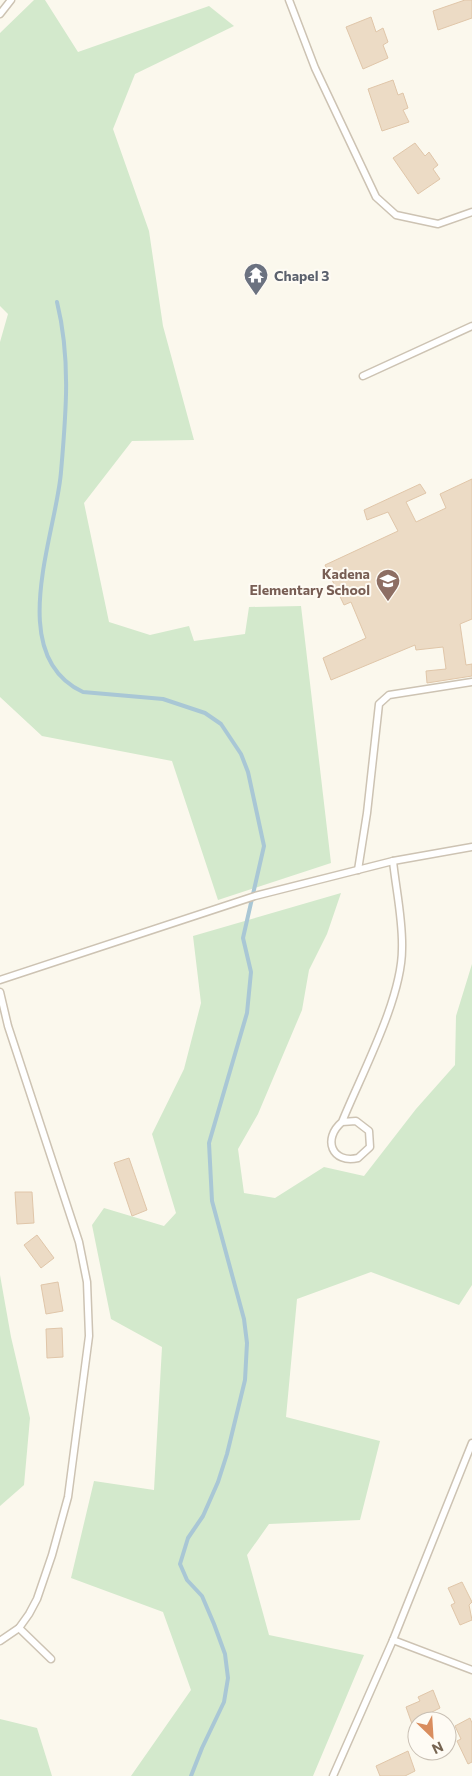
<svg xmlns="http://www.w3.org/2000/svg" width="472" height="1776" font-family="Commissioner,sans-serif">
<rect width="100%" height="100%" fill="#fbf8ed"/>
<g fill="#d3e9cc">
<polygon points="34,0 45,0 78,52 209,6 234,26 135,74 113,129 149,231 163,326 194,440 132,441 84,503 109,622 150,635 189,626 194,641 245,634 249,607 301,606 331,863 218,900 172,761 42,736 0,697 0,342 8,314 0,306 0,33"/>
<polygon points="341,893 327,934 309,970 302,1010 258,1114 238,1149 244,1193 275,1198 324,1167 364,1176 416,1109 455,1065 456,1016 472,964 472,1285 459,1305 371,1272 297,1299 286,1417 380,1441 360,1520 269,1524 247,1555 269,1635 364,1655 313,1776 131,1776 191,1690 163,1612 71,1578 94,1481 154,1490 162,1347 111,1319 92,1225 104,1208 164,1226 176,1213 152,1134 184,1069 201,1003 193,936"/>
<polygon points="0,1275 11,1337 30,1418 24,1485 0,1506"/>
<polygon points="0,1719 37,1728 52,1776 0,1776"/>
</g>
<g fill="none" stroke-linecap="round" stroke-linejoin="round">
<path stroke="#a9c7d5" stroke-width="4" d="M57 302C71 359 66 414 61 472 56 535 4 655 83 692L163 699 205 713 221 724 241 754 248 772 264 846 243 938 251 972 247 1013 209 1143 212 1201 244 1319 247 1343 245 1380 227 1454 218 1482 203 1516 188 1538 180 1564 187 1580 202 1596 214 1624 225 1654 228 1678 224 1702 202 1748 191 1776"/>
</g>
<g fill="#ecdbc5" stroke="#e0c6a9">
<polygon points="465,0 472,0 472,18 438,30 433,11"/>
<polygon points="371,17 376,32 383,28 388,42 383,45 388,58 363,69 346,27"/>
<polygon points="393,80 398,95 403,93 408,108 403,110 409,122 382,131 368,89"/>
<polygon points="415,143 425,156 429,152 438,165 433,169 440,179 418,194 393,158"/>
<polygon points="472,479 472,619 460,624 466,665 472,664 472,676 427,683 426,671 446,669 443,647 416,650 415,645 331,680 323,658 366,638 351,602 344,605 325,565 398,531 388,512 367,520 364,510 420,484 426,493 406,502 416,522 446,508 440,494"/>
<polygon points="129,1158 147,1210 132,1216 114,1163"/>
<polygon points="15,1192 32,1192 34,1223 17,1224"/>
<polygon points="37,1235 54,1258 41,1268 24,1245"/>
<polygon points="58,1282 63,1311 46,1314 41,1285"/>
<polygon points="62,1328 63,1357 47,1358 46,1329"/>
<polygon points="462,1582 472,1602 469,1605 472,1620 460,1625 451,1605 455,1603 448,1588"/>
<polygon points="433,1690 440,1708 432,1712 433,1716 412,1724 406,1707 420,1701 418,1697"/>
<polygon points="470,1718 472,1723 472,1762 468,1764 457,1741 461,1739 455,1726"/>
<polygon points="408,1751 415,1771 405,1776 380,1776 376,1766"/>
</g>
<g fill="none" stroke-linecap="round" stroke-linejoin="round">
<defs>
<g id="service">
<polyline points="289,0 315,68 376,197 396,215 438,224 472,212"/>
<polyline points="0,14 11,0"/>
<polyline points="363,376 472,326"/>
<polyline points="358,870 367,813 379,704 389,695 472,682"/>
<polyline points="0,980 255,896 393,861 472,847"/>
<polyline points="0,992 8,1026 79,1242 87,1282 89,1336 68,1497 52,1555 37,1599 29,1614 19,1628 0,1641"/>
<path d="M342 1122 356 1121 369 1131 370 1147 358 1158C332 1164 322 1139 342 1122 361 1075 402 999 402 949 403 920 396 890 393 861"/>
<polyline points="19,1628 51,1659"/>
<polyline points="393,1640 472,1670"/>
<polyline points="333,1776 393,1640 472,1443"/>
</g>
</defs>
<use href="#service" stroke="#cdc3b3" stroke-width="9"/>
<use href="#service" stroke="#fff" stroke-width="6"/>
</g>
<defs>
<symbol id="temple-pin" viewBox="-11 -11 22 30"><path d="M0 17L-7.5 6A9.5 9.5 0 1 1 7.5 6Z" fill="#6b7280" stroke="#fefbf4"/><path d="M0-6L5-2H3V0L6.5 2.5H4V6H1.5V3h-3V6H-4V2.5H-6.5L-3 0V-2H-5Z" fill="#fff"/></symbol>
<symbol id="school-pin" viewBox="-11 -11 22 30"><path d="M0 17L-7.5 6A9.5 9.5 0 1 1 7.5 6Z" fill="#8d6e63" stroke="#fefbf4"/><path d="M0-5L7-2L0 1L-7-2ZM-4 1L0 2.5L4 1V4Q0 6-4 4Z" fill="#fff"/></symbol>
</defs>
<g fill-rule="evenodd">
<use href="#temple-pin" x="242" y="261" width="28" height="38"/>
<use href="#school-pin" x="374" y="567" width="28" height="38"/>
</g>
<g text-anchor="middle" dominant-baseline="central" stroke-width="4" stroke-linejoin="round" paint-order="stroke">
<g font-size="14" font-weight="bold" fill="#5b616d" stroke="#fefbf4" text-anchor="start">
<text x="274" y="275">Chapel 3</text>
</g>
<g font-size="14" font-weight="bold" fill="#785e54" stroke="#fefbf4" text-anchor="end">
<text x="370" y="573">Kadena<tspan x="370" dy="16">Elementary School</tspan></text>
</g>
</g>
<g transform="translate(432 1736) rotate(155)"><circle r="24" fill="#fefbf4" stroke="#c8bfb3"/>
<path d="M0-4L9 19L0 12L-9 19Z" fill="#d98d5e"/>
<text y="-8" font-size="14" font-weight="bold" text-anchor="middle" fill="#766451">N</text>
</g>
</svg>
